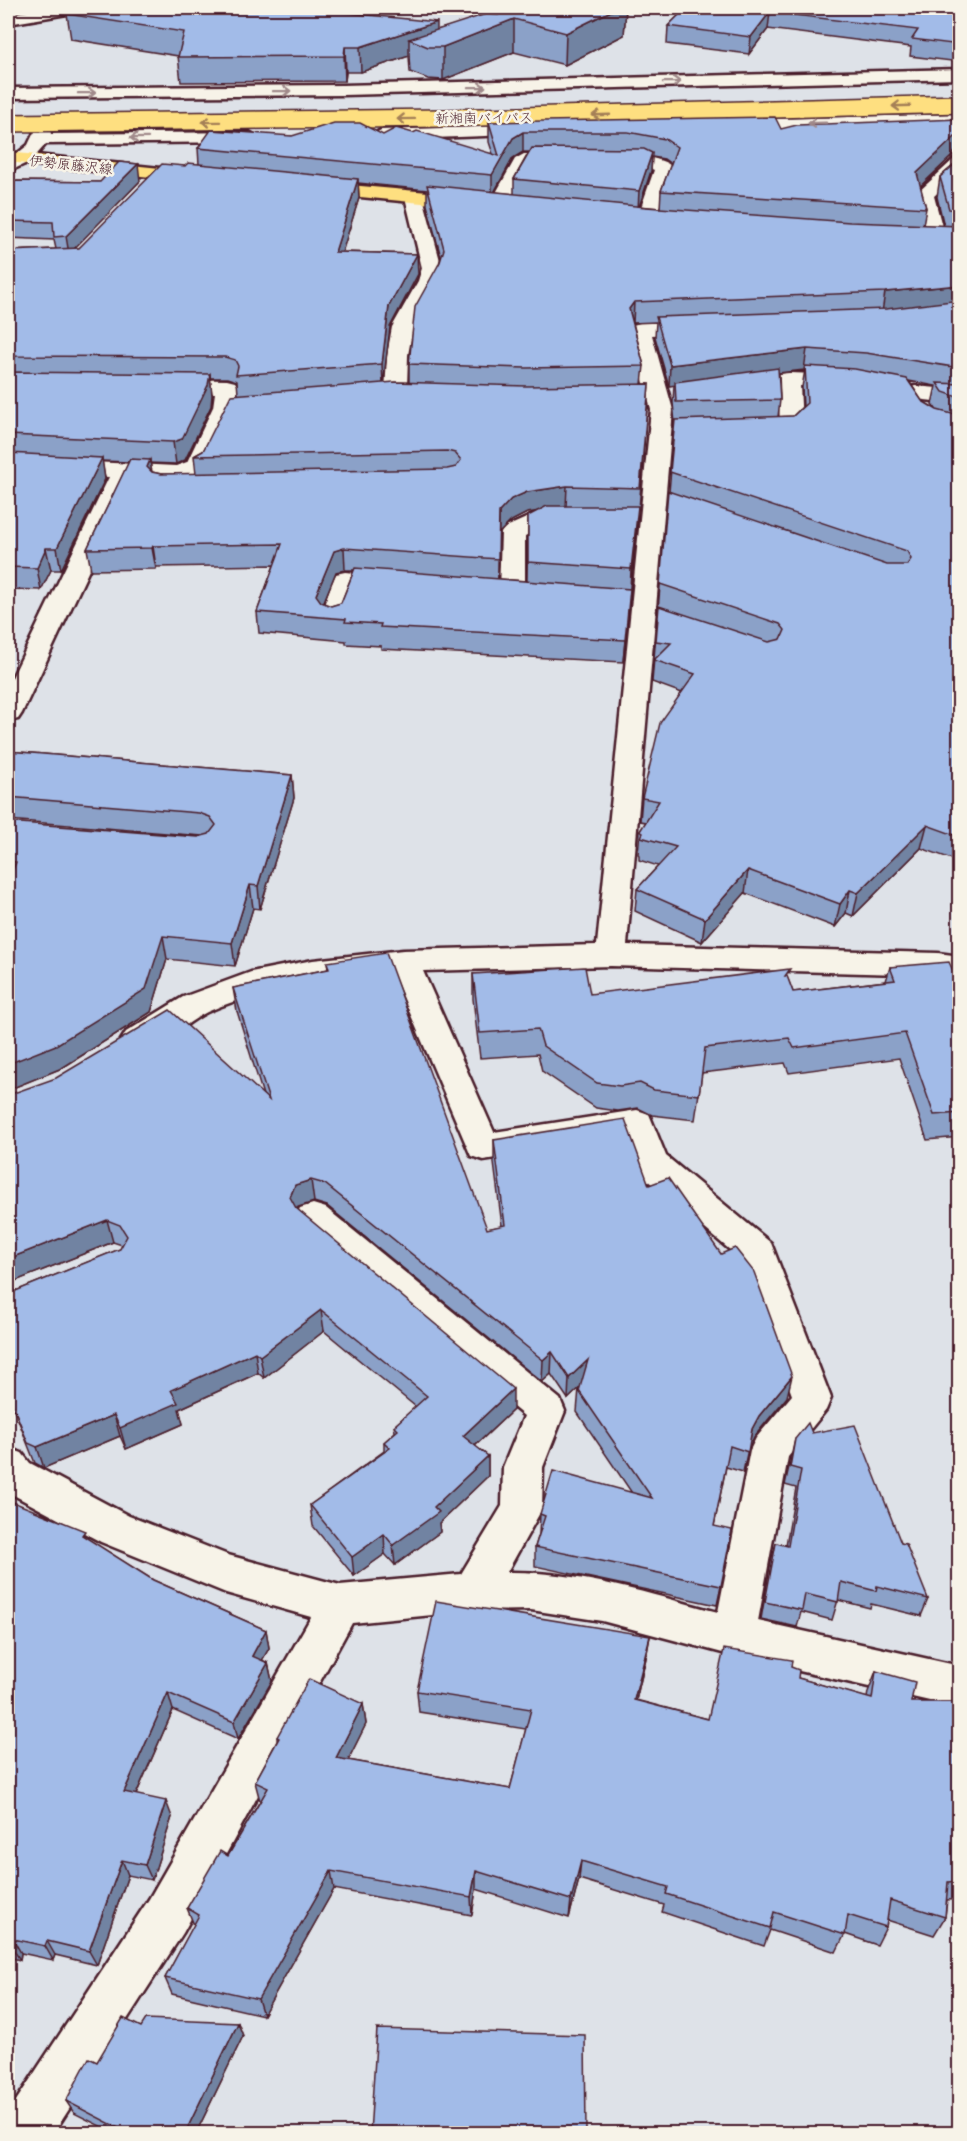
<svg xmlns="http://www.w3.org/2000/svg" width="967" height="2141" font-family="'Patrick Hand','Klee One',sans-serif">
<rect width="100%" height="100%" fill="#dee2e8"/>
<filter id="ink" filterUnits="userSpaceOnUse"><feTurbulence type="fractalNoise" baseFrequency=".0167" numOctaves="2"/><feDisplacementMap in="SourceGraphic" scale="12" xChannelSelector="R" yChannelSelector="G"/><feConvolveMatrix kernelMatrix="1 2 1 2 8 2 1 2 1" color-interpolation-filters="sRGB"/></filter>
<g filter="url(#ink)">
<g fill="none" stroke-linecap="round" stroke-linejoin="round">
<defs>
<g id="minor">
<polygon points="48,8 81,8 73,13 8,24 8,14"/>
<polygon points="960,69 960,79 343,95 8,98 8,88 343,85"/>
<polygon points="960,114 960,124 735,130 726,125 735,120"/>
<polygon points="43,125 49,126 51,134 249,132 258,137 249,142 46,144 31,161 8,172 8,161 28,145 37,126"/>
<polygon points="534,125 540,126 543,130 540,134 381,140 372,135 381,130"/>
<path d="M524 154C552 154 658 147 673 168L655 219 646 225 637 219 654 170 643 165 530 164 505 209H491L489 205 515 159Z"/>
<polygon points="960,158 960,173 934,196 945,238 942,242 928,242 915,195 954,159"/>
<path d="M414 191 423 197 442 268 438 281 413 327 408 355 407 387 436 390 439 395 436 400C421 403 403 401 388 398L385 393 387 355 392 327 418 281 422 268 405 197Z"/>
<path d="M700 321 707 323 710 327 707 331 652 335 673 410 627 945 938 953 960 956V978L938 975 611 966 423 971 494 1132 637 1110 649 1114 666 1156 771 1243 831 1398 826 1410 788 1457 758 1621 960 1666V1708L734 1656 602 1621 531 1610 473 1611 352 1623 183 1933 53 2134H8V2113L149 1899 311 1617 226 1593 101 1542 8 1492V1448L22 1453 30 1463 129 1516 228 1555 340 1585 461 1574 502 1506 503 1467 524 1416 300 1228 295 1218 300 1208 313 1204 326 1208 560 1399 565 1411 543 1467 542 1509 507 1572C579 1571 649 1594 718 1612L750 1450 756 1438 792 1395 743 1261 640 1174 625 1138 483 1160 471 1156 393 973C329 980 266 986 207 1012 182 1024 155 1057 126 1048L121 1040 126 1032 183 997 251 972 313 960 403 950 597 945 651 410 630 329 633 325 640 323Z"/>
<path d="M789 373 847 375 855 376 858 381 855 386H800L802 424C791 441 765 441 747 437L744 432 747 427 776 424 780 422 778 387 734 392 726 390 723 385 726 380 734 378Z"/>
<path d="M168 379 227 380 235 382 238 387 235 407 208 466C193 487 154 479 132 478L22 713 18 719 8 721V686L109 477 8 472V458L176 466 187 462 213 407 215 393 160 391 157 386 160 381Z"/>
<polygon points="915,386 960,390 960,404 907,398 904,393 907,388"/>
<polygon points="542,511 578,513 582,518 578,523 546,525 525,536 525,592 521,597 512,600 503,597 499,592 501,533 504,528"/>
<polygon points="345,572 405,578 408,583 405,588 396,590 355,587 342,622 333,625 324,622 320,617 333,579 336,574"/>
</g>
<g id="major">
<polygon points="8,152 198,172 207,177 198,182 8,162"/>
<polygon points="316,182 473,196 482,202 473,208 309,192 307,188 309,184"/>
</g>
</defs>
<use href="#minor" stroke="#4a1f2b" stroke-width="5"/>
<use href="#major" stroke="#4a1f2b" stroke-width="5"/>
<use href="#minor" fill="#f7f3e8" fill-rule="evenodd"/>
<use href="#major" fill="#fedf80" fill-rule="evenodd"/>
<defs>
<polyline id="highway-bridge" points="8,123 445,118 960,104"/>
</defs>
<use href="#highway-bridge" stroke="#4a1f2b" stroke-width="20" stroke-linecap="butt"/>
<use href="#highway-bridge" stroke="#fedf80" stroke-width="17"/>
</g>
<g fill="#8ba1c8" stroke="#4a1f2b" stroke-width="1.5" fill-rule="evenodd">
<polygon points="507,8 626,8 624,35 565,65 514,52 443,80 428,79 410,72 409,56 361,72 346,72 345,81 181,82 178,56 71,39 67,14 437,30 490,15 490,13"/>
<polygon points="686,8 960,8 960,62 910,56 911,47 768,29 749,54 667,44 668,26"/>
<path d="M960 119V145L951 157 920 187 926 208 923 225 944 226 937 197 940 177 960 160V862L921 848 853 916 846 913 835 927 745 893 702 942 635 911 637 889 658 866 639 860V855L638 854 640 831 646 822 640 821 642 798 682 693 652 682 668 491 669 492 675 423 673 403 674 385 669 386 655 337 656 322 633 323 644 366 642 384H649L639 509H638L623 662 381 649V646L346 644V641L259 633 257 612 274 565 156 567V569L91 570 87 549 129 462 102 461 105 479 61 570H51L41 590 8 589V251L56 249 54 240 8 238V181L100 182 140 181 74 248H79L185 166 199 164 198 148 292 136 383 135 493 154 489 142V122L781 129ZM523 152H529L514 179V194L494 192 513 158ZM652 157 664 159 671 164 661 191 660 208 639 206 651 171ZM358 183 427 190V205L441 257 409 364V382L383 383 390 327 418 274 417 254 342 252 359 198ZM805 370 802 387 803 406 793 416 778 417 780 400 779 373ZM210 378H227L237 381 238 394 203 451 194 456 196 474H161L152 472 150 463 176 464 185 460 211 406 212 395ZM909 381 936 386 932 404 936 409 922 401ZM536 512 528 516 527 581 498 579 499 533 511 521 527 513ZM345 570H354L341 603 331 606 323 603 336 572Z"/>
<polygon points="8,751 292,775 294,798 260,909 253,908 235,966 167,959 151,1012 62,1068 8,1090 8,822 198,837 203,836 8,820"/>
<polygon points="327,962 487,1229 502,1226 494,1163 494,1140 649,1185 787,1397 754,1437 748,1449 743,1472 726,1467 714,1526 721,1586 717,1605 535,1566 535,1547 539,1534 540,1514 632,1493 577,1412 579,1388 568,1399 551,1374 542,1382 327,1206 314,1202 298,1207 297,1209 513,1410 475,1446 488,1456 488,1476 439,1523 440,1532 395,1565 385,1554 354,1576 313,1526 310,1505 384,1451 384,1442 395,1432 394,1426 416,1407 324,1331 264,1378 258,1373 179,1409 183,1424 126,1449 120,1436 44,1468 35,1463 8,1394 8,1294 120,1249 122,1245 113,1242 8,1284 8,1095 263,1095 237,1011 233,988 328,969"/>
<polygon points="890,967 960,986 960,1137 927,1140 899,1058 789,1073 785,1063 702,1073 695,1120 652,1115 638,1108 618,1111 596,1108 542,1071 538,1054 480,1058 473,999 473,974 590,994 788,979 793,992 886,981"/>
<polygon points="812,1433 901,1543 928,1599 921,1616 871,1604 870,1608 838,1600 832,1620 801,1612 797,1627 761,1619 771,1561 776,1543 786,1545 796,1488 785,1485 795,1439"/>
<polygon points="8,1500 87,1539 153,1580 266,1630 269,1648 262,1660 268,1663 272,1681 238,1739 173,1710 136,1795 172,1817 152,1880 128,1875 97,1965 55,1955 53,1960 21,1953 20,1960 8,1957"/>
<polygon points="650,1636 646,1658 636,1700 708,1719 791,1667 798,1678 867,1698 868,1692 876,1671 911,1702 960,1702 960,1899 947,1900 945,1917 934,1935 887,1920 886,1927 877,1945 845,1934 836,1952 770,1930 764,1946 662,1912 664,1905 579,1879 569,1918 476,1889 472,1915 334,1889 263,2015 172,1994 165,1978 194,1925 187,1908 228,1856 260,1801 255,1782 277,1741 277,1737 363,1704 366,1724 348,1760 510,1789 526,1729 419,1712 417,1691"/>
<polygon points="238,2023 243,2036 196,2133 114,2133 74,2113 66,2101 97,2062 141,2027"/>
</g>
<g fill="#7183a2" stroke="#4a1f2b" stroke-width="1.5">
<polygon points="617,8 626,8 624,35 565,65 566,33"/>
<polygon points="770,12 768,29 749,54 751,37"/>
<polygon points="514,19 514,52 443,80 443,47"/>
<polygon points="437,22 437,46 409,39 409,56 361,72 360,47"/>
<polygon points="345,47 346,72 345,81 344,56"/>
<polygon points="960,131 960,145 951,157 913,193 917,173"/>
<polygon points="523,132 523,152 513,158 492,196 492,175 513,138"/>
<polygon points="652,153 651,171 638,210 639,191"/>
<polygon points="138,164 140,181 69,254 66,236"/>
<polygon points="358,179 359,198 336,272 335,252"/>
<polygon points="417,254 418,274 390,327 383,385 382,364 389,306"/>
<polygon points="960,285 960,305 882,313 885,292"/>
<polygon points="634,302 633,323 629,309"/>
<polygon points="807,349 804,370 669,386 670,365"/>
<polygon points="210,374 212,395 211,406 185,460 176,464 173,442"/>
<polygon points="102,458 105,479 61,570 57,548"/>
<polygon points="150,460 153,481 147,467"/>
<polygon points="567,486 566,507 527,513 511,521 499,533 498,581 499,512 511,499 527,492"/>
<polygon points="638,506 637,527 630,591 631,569"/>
<polygon points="153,546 156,567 156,569 152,548"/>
<polygon points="46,548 51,570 41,590 37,568"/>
<polygon points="344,548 345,570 336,572 318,616 316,595 334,551"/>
<polygon points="630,589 629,610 623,662 625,640"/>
<polygon points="292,775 294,798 260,909 258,886"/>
<polygon points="927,825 921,848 853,916 858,893"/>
<polygon points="748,870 745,893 702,942 705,919"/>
<polygon points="250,885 253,908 235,966 232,943"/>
<polygon points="850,890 846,913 835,927 840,904"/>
<polygon points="163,936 167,959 151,1012 62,1068 8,1090 8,1064"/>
<polygon points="311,1180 314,1202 298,1207 293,1219 290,1197 295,1185"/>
<polygon points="107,1220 113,1242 8,1284 8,1259"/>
<polygon points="321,1310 324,1331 264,1378 260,1356"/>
<polygon points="255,1352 258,1373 179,1409 183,1424 126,1449 120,1428 171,1390"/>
<polygon points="552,1352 551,1374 542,1382 543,1360"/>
<polygon points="588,1360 587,1381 568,1399 569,1378"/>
<polygon points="792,1376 787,1397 754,1437 748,1450 752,1429 759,1416"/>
<polygon points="513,1389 513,1410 464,1456 463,1436"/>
<polygon points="114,1415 120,1436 44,1468 37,1447"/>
<polygon points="488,1456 488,1476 439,1523 440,1532 395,1565 393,1545"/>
<polygon points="384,1534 385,1554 354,1576 352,1557"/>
<polygon points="266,1630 269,1648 255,1673 252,1656"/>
<polygon points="650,1636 646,1658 631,1721 634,1700"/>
<polygon points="268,1663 272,1681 238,1739 234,1722"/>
<polygon points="168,1693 173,1710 130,1808 124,1792"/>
<polygon points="363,1704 366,1724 339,1778 336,1758"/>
<polygon points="166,1801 172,1817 152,1880 145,1865"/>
<polygon points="122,1860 128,1875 97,1965 89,1951"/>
<polygon points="581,1861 579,1879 569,1918 571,1900"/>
<polygon points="331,1871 334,1889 263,2015 258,1999"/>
<polygon points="476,1871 476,1889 472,1915 471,1897"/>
<polygon points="13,1939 21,1953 20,1960 11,1946"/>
<polygon points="47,1941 55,1955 53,1960 45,1946"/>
<polygon points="238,2023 243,2036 196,2133 185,2133"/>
</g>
<g fill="#a2bbe8" stroke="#4a1f2b" stroke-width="1.5">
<polygon points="85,8 303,8 309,9 437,22 360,47 345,47 344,56 178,57 184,32 67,14"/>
<polygon points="507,8 617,8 566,33 514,19 443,47 428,47 409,39 486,14 499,15 490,13"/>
<polygon points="686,8 960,8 960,45 912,39 918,30 770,12 751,37 668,26"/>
<polygon points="775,117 781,129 797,125 960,119 960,131 955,137 917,173 926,208 661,191 677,147 665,139 628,132 523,132 513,138 492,175 198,148 211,130 292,136 334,123 360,123 383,135 396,128 413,133 417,131 499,156 489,122"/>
<polygon points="532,148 644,149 652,153 639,191 514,179"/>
<polygon points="960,160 960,210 949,209 940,177"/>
<polygon points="119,162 138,164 66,236 54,237 53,222 8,221 8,181 100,182"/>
<polygon points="188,163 358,179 335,252 417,254 389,306 382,364 236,375 238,366 235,360 225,357 8,356 8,251 79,248 162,164 185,166"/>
<polygon points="427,185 646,207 850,222 960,226 960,285 885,292 634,302 629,309 644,366 526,368 409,364 415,307 440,262 444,249"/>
<polygon points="960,300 960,368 866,353 807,349 670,365 656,317 886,309"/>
<polygon points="805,366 855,369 907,379 922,401 937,410 960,416 960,837 927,825 858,893 850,890 840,904 748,870 705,919 637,889 676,847 641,837 643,833 640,831 659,801 642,798 660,723 695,674 654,660 671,643 656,641 659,606 769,642 781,639 785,630 780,624 660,584 668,491 887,565 907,565 911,559 907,551 670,472 675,420 793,416 807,403"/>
<polygon points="778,368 780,400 676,402 675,382"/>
<polygon points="8,372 210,374 208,385 182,439 173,442 8,435"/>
<polygon points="395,382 526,386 649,384 640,488 567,486 527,492 511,499 499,512 498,559 344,548 334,551 316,595 321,602 331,606 341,603 355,568 630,589 625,640 380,627 381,624 345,622 346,619 257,612 282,544 153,546 152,548 87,549 130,459 150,460 147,467 152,472 161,474 447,469 456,467 461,460 455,453 447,451 194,456 203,451 231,395"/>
<polygon points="937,383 960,384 960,398 943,392"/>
<polygon points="8,453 102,458 57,548 46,548 37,568 8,567"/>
<polygon points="547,506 638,506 631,569 528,562 528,516"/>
<polygon points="8,751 292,775 258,886 250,885 232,943 163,936 146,989 56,1045 8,1064 8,882 16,862 8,861 8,822 198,837 209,834 216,825 210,817 199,813 8,797"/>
<polygon points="386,953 487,1229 505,1225 494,1140 625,1119 649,1185 668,1178 721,1254 735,1248 754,1272 792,1376 759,1416 752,1429 748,1452 730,1446 714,1526 732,1530 721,1586 535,1547 545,1516 540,1514 553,1471 652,1498 579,1391 588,1360 569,1378 552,1352 543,1360 325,1184 311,1180 295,1185 290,1197 296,1208 513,1389 463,1436 488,1456 434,1507 439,1512 393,1545 384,1534 352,1557 310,1505 390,1448 384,1442 398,1430 394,1426 427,1396 321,1310 260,1356 255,1352 171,1390 178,1403 120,1428 114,1415 37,1447 28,1443 8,1393 8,1294 120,1249 127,1236 120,1225 107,1220 8,1259 8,1095 56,1078 170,1010 269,1100 233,988 329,969 327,962"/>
<polygon points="949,962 960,986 960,1113 934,1115 905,1033 794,1048 789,1038 705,1048 699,1095 654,1090 640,1083 620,1086 597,1083 543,1046 538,1029 480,1033 473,974 585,967 590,994 790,969 785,976 787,976 793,992 895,980 890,967"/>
<polygon points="808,1423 812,1433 855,1425 901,1543 906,1544 928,1599 877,1586 876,1591 841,1582 838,1602 805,1594 802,1610 765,1602 776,1543 788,1546 801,1470 790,1467 795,1439"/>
<polygon points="8,1500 85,1531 82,1535 153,1580 266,1630 252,1656 268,1663 234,1722 168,1693 124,1792 166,1801 145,1865 122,1860 89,1951 47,1941 45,1946 13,1939 11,1946 8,1945"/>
<polygon points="436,1601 650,1636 634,1700 708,1719 724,1649 792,1660 791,1667 799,1670 798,1678 872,1699 876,1671 915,1682 911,1702 960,1702 960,1881 948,1882 945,1917 890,1900 886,1927 848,1915 845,1935 774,1912 770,1928 666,1894 668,1887 581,1861 571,1900 476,1871 471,1897 331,1871 258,1999 165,1978 199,1915 187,1908 220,1851 228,1856 268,1788 255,1782 279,1738 277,1737 309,1679 363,1704 336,1758 510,1789 531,1709 417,1691"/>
<polygon points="123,2018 141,2027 146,2019 238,2023 185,2133 128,2133 66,2101 89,2058 97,2062"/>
<polygon points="377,2029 585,2035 586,2133 370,2133"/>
</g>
<defs><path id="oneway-shaft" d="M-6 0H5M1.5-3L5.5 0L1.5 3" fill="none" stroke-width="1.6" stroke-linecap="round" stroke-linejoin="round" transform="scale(1.5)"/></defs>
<g stroke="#a0898a">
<use href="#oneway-shaft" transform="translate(672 82) rotate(-1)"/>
<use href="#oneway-shaft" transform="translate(477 87) rotate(-1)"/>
<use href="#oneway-shaft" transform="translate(282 91) rotate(-1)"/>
<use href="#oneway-shaft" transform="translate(87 93) rotate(-1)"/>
<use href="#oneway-shaft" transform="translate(817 123) rotate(178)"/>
<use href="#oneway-shaft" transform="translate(139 138) rotate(179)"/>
</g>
<g stroke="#a47f56">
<use href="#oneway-shaft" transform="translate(901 106) rotate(178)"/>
<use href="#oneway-shaft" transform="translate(601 115) rotate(178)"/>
<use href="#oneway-shaft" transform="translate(406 119) rotate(179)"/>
<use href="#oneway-shaft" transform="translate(211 122) rotate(179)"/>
</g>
</g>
<g text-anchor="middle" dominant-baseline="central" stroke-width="5" stroke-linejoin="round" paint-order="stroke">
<g font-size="14" fill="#4a1f2b" stroke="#f7f3e8">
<text transform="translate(484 117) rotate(-1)">新湘南バイパス</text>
<text transform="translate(71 164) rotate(6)">伊勢原藤沢線</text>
</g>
</g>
<rect width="967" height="2141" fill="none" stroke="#f7f3e8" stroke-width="30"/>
<rect x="15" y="15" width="937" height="2111" fill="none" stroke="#4a1f2b" stroke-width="2" filter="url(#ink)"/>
</svg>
